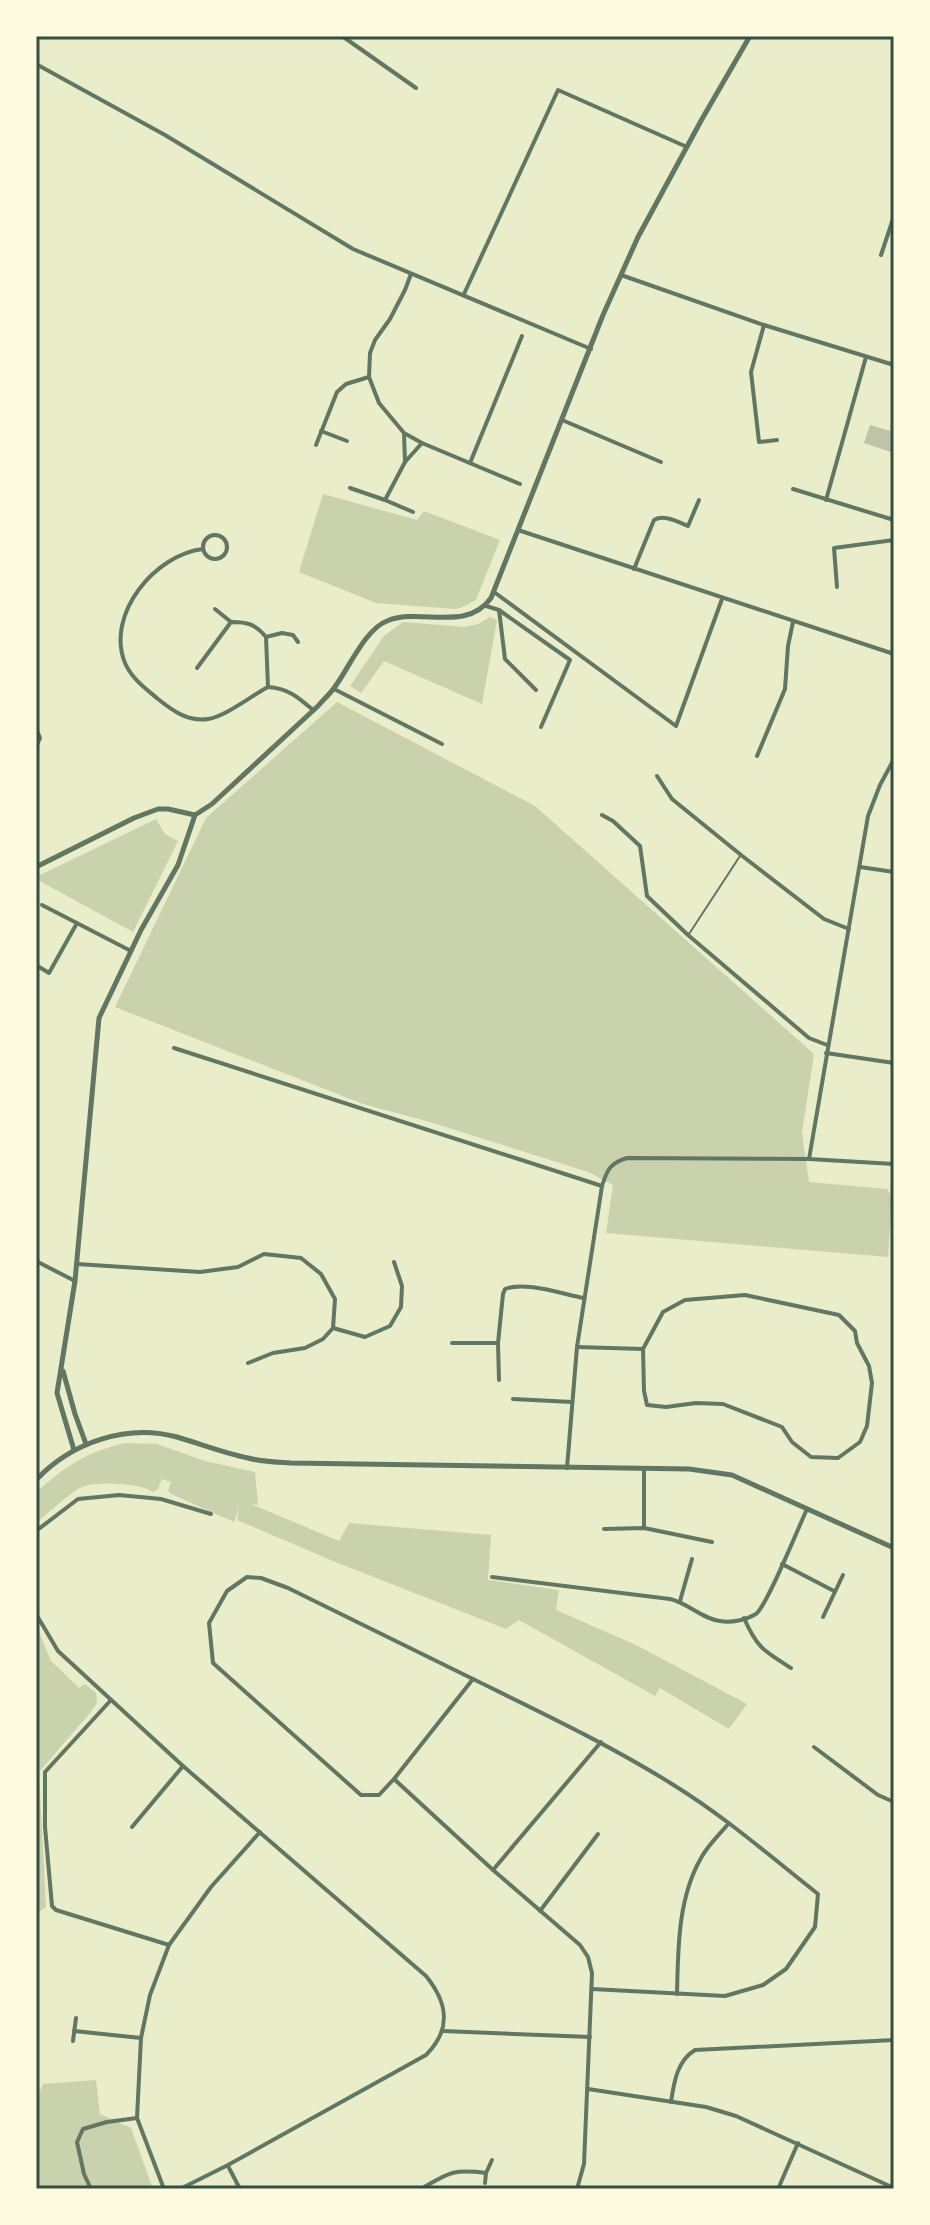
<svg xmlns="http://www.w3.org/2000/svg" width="930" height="2225" font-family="'Open Sans',sans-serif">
<rect width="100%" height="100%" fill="#e9edc9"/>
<g fill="#cad2ad">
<polygon points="323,494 417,520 424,511 500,540 476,600 463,607 455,609 376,603 299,572"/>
<polygon points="490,617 497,620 482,704 384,661 361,693 350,686 384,636 403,622 465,627 478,624"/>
<polygon points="337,702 535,806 814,1054 802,1133 809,1182 887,1189 892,1197 888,1257 606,1233 613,1185 588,1172 430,1122 363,1104 115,1007 206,818"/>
<polygon points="156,819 165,834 178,841 133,932 36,879 36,877"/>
<path d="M125 1443 157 1444 205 1461 255 1472 258 1505 251 1504 339 1541 349 1523 491 1535 488 1580 559 1590 556 1610 634 1644 747 1704 729 1729 660 1688 655 1696 519 1620 506 1629 333 1561 237 1520 239 1507 234 1522 171 1494 168 1491 171 1482 162 1479 158 1489 153 1492C140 1483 97 1481 82 1487 72 1491 46 1515 36 1523V1492C70 1464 82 1454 125 1443Z"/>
<polygon points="36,1624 51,1661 79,1688 85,1684 96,1693 97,1703 90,1713 39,1772 46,1907 36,1914"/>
<polygon points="96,2080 100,2114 131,2128 153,2189 36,2189 36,2101 43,2084"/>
</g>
<polygon fill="#bcc5a7" points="870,425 894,432 894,453 864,443"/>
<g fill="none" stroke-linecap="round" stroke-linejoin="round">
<polyline stroke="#617663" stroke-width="2" points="689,934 740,856"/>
<g stroke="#617663" stroke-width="4">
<polyline points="342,36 416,88"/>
<polyline points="36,64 165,135 353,249 591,349"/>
<polyline points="881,255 894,216"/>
<polyline points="411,274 405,290 390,319 375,340 370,353 369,377 379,403 404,433 422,443 520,484"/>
<polyline points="621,275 764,325 894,365"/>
<polyline points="464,294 558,90 687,147"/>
<polyline points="764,325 751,372 759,442 777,440"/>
<polyline points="562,420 661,462"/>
<polyline points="321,431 347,441"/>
<polyline points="404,434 405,462 422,443"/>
<polyline points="316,445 337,392 346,384 369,377"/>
<polyline points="405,462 385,500 413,512"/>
<polyline points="470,463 522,336"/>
<polyline points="350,488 385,500"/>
<polyline points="793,489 894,520"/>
<polyline points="826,500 866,357"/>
<polyline points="518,530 894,654"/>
<circle cx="215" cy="547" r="12"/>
<path d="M203 549C156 554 105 614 125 663 132 679 145 688 158 699 173 711 188 722 208 719 226 716 251 696 268 687L266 637 282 633 293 635 298 642"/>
<path d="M634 569 654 520C664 514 678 522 688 526L699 500"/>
<polyline points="837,587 834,548 894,540"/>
<polyline points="494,592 676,726 722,599"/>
<polyline points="486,606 499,610 570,660 541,727"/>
<polyline points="215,609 231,622"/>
<polyline points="499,610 505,659 536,690"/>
<path d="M197 668 231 622C248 622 255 624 266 637"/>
<path d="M268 687C288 688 299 698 313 710"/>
<polyline points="334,689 442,744"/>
<polyline points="36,728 40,738 36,747"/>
<polyline points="757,756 785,689 788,646 793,622"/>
<polyline points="657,776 672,799 741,855 824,919 849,929"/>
<polyline points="602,815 613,821 640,846 647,896 688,935 809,1038 827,1045"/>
<polyline points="860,867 894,872"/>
<polyline points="42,905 131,951"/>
<polyline points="36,965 49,973 77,923"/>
<polyline points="174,1048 602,1186"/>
<polyline points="826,1053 894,1063"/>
<polyline points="809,1159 868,816 880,785 894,759"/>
<polyline points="36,1261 75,1281"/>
<polyline points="77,1264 200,1272 238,1267 264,1254 301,1258 321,1274 335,1299 333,1328 323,1339 305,1348 273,1353 248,1363"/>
<polyline points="333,1328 365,1337 390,1326 401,1307 402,1286 394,1262"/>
<polyline points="452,1343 498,1343"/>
<polyline points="577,1347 643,1349 663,1312 685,1300 745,1295 839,1315 855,1331 857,1343 869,1366 872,1383 867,1426 860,1442 838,1458 811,1457 792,1442 782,1427 723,1404 696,1403 666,1407 647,1405 644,1391 643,1349"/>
<path d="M499 1380 498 1343 503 1294 505 1289C525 1281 562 1294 584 1298"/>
<polyline points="513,1399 572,1402"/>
<path d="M567 1468 577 1347 602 1186C607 1170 610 1163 627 1158L809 1159 894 1164"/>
<polyline points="644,1469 644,1528"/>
<polyline points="604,1529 644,1528 712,1542"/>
<polyline points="36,1531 78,1499 119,1495 161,1499 211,1514"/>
<polyline points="782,1564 834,1591"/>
<polygon points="247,1577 261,1578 288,1588 473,1679 394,1779 379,1795 361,1795 213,1663 209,1623 227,1591"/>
<path d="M492 1577 670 1599C688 1603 702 1619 720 1621 732 1623 746 1620 756 1614 767 1606 799 1526 807 1509"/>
<polyline points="680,1601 692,1559"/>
<path d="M36 1614 58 1651 183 1766 426 1976C448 2003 452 2029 426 2055L228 2165 180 2189"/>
<polyline points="823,1617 843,1575"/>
<path d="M744 1618C757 1648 764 1651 791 1668"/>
<path d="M473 1679C540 1712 608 1744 672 1784 724 1816 770 1856 818 1894L815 1927 786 1969 763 1985 725 1996 592 1989"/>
<polyline points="111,1700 45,1772 45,1827 52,1906 56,1910 169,1945"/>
<polyline points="814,1747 878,1795 894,1802"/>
<polyline points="394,1779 493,1870 580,1945 588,1957 592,1973 584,2164 577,2189"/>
<polyline points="132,1827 183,1766"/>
<polyline points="493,1870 601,1742"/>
<polyline points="540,1911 598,1834"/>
<path d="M677 1994C678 1948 678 1898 701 1858 708 1845 720 1834 729 1823"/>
<polyline points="74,2031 141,2038"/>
<polyline points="443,2031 590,2037"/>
<polyline points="73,2041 76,2018"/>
<polyline points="588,2089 706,2107 736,2116 894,2188"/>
<path d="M671 2102C674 2082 677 2061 695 2050L894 2040"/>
<polyline points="228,2166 240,2189"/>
<polyline points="485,2183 486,2173 492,2160"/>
<polyline points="91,2189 84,2174 77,2142 83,2129 107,2122 137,2118"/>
<polyline points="164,2189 137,2118 141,2038 150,1995 169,1945 211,1887 260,1832"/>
<path d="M421 2189C450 2172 453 2169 486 2173"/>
<polyline points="778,2189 798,2143"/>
</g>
<g stroke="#617663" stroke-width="5">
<polyline points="36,867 134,818 158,809 168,809 195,815"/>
<polyline points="63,1371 75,1414 86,1444"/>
<path d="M74 1450 57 1393 75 1281 99 1018 141 930 178 865 195 815 212 804 318 706C323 700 329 695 334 688 348 670 365 629 387 621 420 607 466 633 491 598L603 315 638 237 702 119 750 36"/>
<path d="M36 1480C71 1443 126 1423 177 1437 201 1444 224 1453 248 1458 262 1462 277 1462 291 1463L689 1469 732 1475 894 1548"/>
</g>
</g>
<rect width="930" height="2225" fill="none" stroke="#fefae0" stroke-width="76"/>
<rect x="38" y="38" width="854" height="2149" fill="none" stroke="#344e41" stroke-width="3"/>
</svg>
